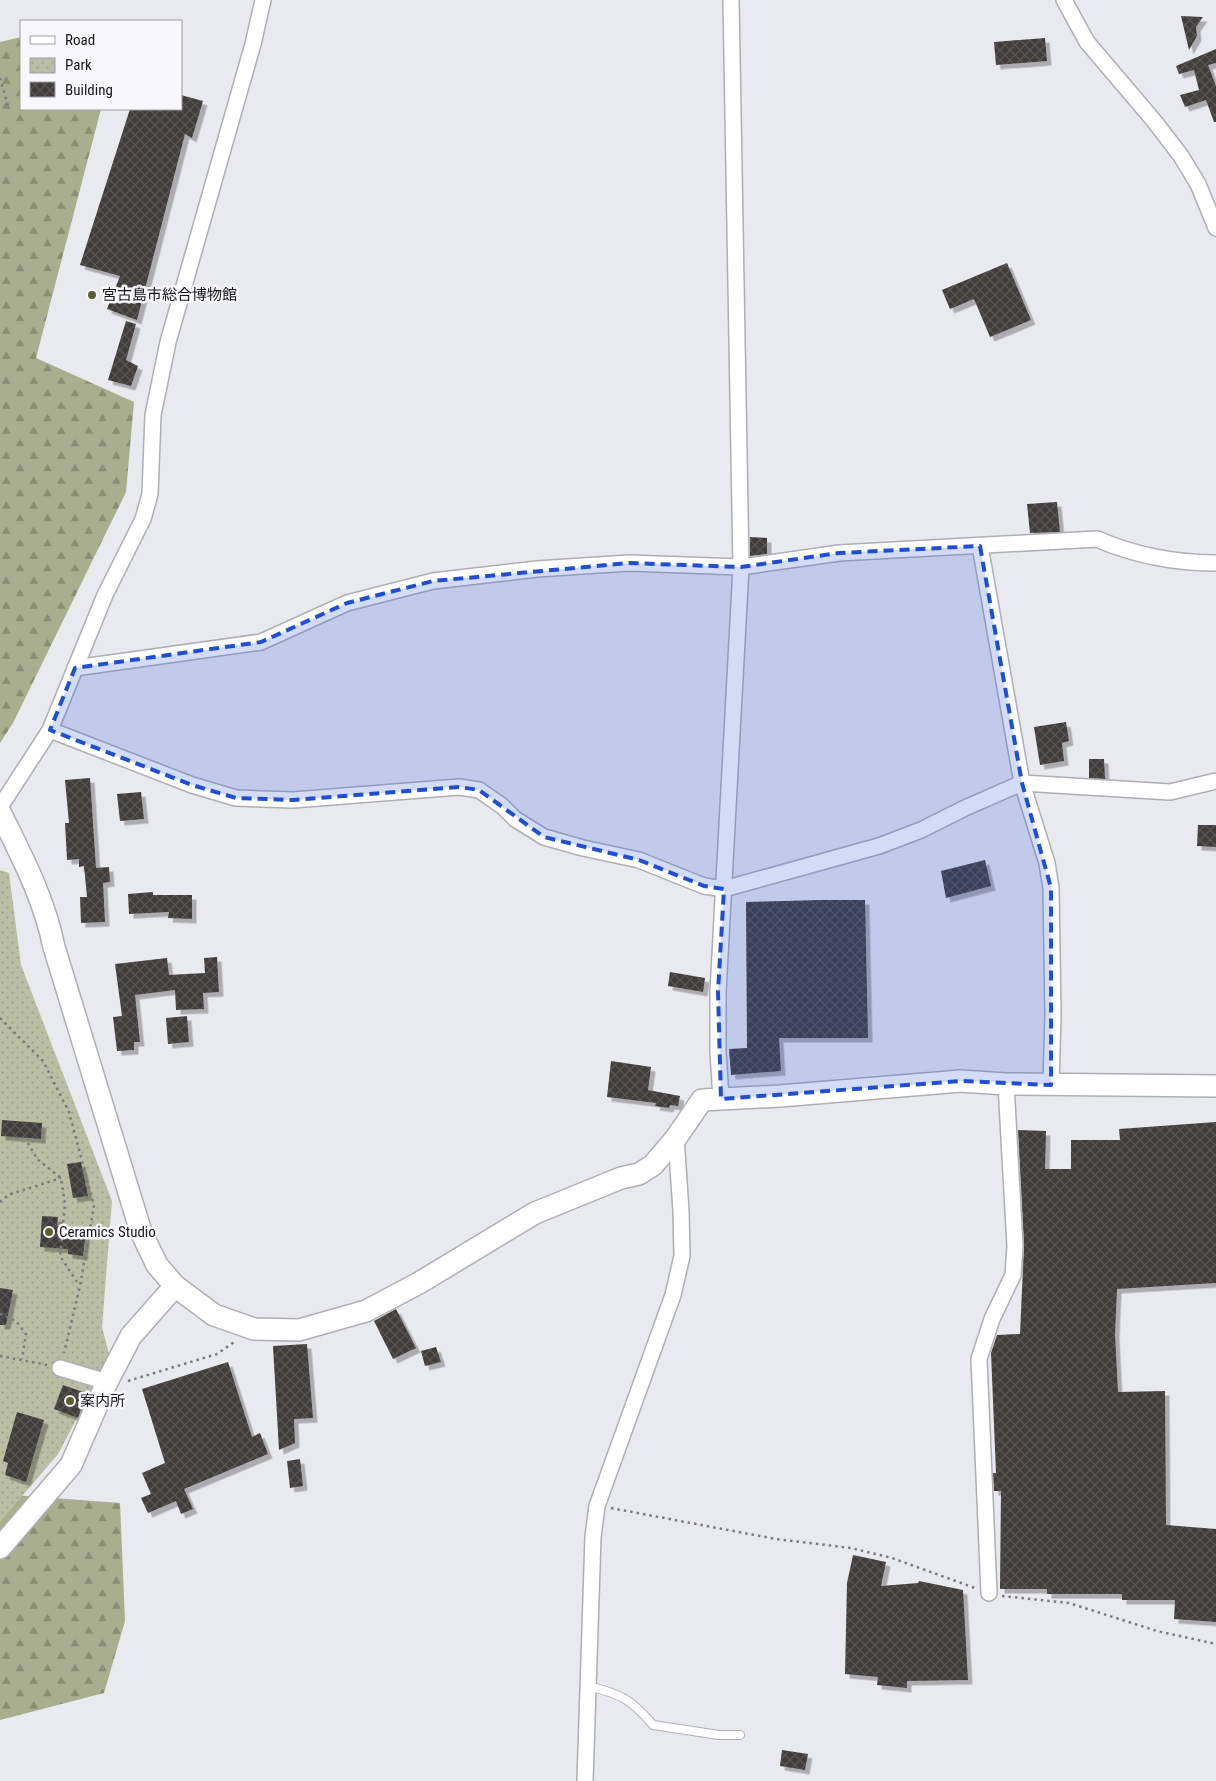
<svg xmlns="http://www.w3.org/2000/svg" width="1216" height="1781" font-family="'Roboto Condensed','Noto Sans JP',sans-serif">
<defs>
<pattern id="forest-firs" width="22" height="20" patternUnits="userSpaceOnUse" patternTransform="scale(1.25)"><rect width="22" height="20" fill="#a8ae8e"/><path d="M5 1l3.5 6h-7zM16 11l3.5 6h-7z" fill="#888d73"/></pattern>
<pattern id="park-dots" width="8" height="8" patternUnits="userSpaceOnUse" patternTransform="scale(1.25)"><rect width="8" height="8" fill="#babea4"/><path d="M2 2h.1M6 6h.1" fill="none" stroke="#9fa38d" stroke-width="1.8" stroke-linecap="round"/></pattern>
<pattern id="building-cross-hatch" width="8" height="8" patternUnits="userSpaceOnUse" patternTransform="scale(1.25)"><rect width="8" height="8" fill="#413d3a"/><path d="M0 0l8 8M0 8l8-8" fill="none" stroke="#595654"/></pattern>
<filter id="shadow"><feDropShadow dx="4.5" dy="4.5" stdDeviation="0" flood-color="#0004"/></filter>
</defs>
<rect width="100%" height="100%" fill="#e9e9f0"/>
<g fill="url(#forest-firs)">
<polygon points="21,37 21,109 101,109 36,358 134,402 126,492 13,723 0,743 0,42"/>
<polygon points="0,1494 120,1503 125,1621 104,1693 0,1720"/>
</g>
<polygon fill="url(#park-dots)" points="0,870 9,873 21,965 112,1201 102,1327 109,1354 98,1379 58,1454 0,1522"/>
<g fill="url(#building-cross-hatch)" filter="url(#shadow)">
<polygon points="1181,16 1203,17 1196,27 1197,36 1189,50"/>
<polygon points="1045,38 1047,61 996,65 994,42"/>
<polygon points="1216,49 1216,63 1208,65 1216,86 1216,122 1214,122 1206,100 1185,107 1180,95 1199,90 1194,70 1179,74 1176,66"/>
<polygon points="181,95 203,101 192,138 185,134 137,320 107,309 120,276 80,265 130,109 181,109"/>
<polygon points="1007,263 1031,320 990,337 974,299 950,309 942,290"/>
<polygon points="126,321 136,324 126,360 138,366 131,386 108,380"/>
<polygon points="1057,502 1060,532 1030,533 1027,504"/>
<polygon points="750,537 767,538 767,554 750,556"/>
<polygon points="1066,722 1069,741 1062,743 1064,761 1040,765 1034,727"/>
<polygon points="1089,759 1104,759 1105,779 1089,778"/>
<polygon points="90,778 96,868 109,867 110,882 103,883 105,922 81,923 80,897 87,897 84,866 79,867 79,859 67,860 65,823 69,823 65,780"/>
<polygon points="141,792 144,819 120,821 117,794"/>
<polygon points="1198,825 1216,825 1216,847 1197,846"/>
<polygon points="985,860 991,886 946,898 941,871"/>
<polygon points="153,892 153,895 192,895 192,919 168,918 169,912 129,914 128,894"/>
<polygon points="820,900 865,900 868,1038 779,1038 781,1071 731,1075 729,1049 747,1048 746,902"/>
<polygon points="217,957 219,992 203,993 204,1009 176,1010 175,990 135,995 140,1042 134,1042 134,1050 117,1051 113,1017 122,1016 115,964 167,958 169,975 205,973 204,958"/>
<polygon points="670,972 705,978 703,992 668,986"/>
<polygon points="187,1016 189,1042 168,1044 166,1018"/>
<polygon points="611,1061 651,1067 648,1090 680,1096 678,1106 670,1105 669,1108 655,1106 656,1103 607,1097"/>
<polygon points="2,1120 42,1123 41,1139 1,1136"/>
<polygon points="1216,1122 1216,1283 1117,1289 1115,1334 1118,1392 1165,1391 1166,1525 1216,1529 1216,1622 1174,1619 1175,1600 1122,1600 1122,1594 1047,1594 1047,1589 1000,1589 1001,1491 994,1491 993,1473 996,1473 991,1353 997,1335 1020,1334 1024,1245 1018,1130 1046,1131 1045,1169 1071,1169 1071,1140 1120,1140 1119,1129"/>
<polygon points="81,1162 88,1196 73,1198 67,1164"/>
<polygon points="42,1216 58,1217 57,1226 86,1230 83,1256 68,1254 68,1249 40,1247"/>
<polygon points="0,1288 13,1290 6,1325 0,1325"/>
<polygon points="396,1309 416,1348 393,1359 374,1321"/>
<polygon points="307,1344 313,1418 294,1419 295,1443 279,1450 273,1346"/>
<polygon points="436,1347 441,1362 425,1366 421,1351"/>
<polygon points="228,1362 252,1437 260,1433 268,1454 184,1489 193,1509 181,1514 176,1501 148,1513 141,1498 151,1494 142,1473 165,1463 142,1389"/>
<polygon points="63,1385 86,1393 78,1418 54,1409"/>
<polygon points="17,1412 44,1420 26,1482 5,1475 8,1463 3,1461"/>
<polygon points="300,1459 303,1486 290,1488 287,1461"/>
<polygon points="853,1555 886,1562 881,1586 918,1583 919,1581 963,1590 968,1680 907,1681 907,1688 877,1685 878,1677 845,1674 847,1583"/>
<polygon points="782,1750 808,1754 805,1770 780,1766"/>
</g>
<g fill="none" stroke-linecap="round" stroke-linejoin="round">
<defs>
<path id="lane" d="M588 1686C621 1694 631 1699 653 1725L719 1735H740"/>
<g id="street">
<polyline points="1064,0 1087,42 1155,122 1181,156 1198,184 1216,228"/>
<polyline points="980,546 1022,783 1047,863 1051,888 1053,1014 1051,1085"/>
<path d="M75 668 261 642 347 603 433 581 537 569 629 563 741 567 839 553 1097 539C1134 555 1176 563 1216 563"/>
<polyline points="50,730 192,785 236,798 293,800 459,787 479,790 502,806 515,819 544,837 583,848 639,860 704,886 724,889 879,846 921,830 965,808 1022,783 1170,792 1216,781"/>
<polyline points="0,807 50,730 105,595 143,519 150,494 153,415 168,342 253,44 263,0"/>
<polyline points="721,1099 718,1052 718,992 741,567 731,0"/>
<polyline points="60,1368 107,1382"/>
<polyline points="989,1593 979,1359 992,1319 1013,1275 1015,1246 1006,1084"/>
<polyline points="585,1781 593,1537 597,1506 673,1295 682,1256 681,1211 676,1138"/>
</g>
<g id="secondary">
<path d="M0 812C22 857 44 898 54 947L141 1232 157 1265 175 1286 214 1315 254 1329 299 1330 366 1311 419 1283 535 1213 621 1178 639 1174 653 1165 676 1138 702 1100 780 1096 961 1081 1006 1084 1216 1086"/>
<polyline points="0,1548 71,1465 107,1382 131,1336 175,1286"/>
</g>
</defs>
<use href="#lane" stroke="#aeaeb4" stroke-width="10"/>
<use href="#street" stroke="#aeaeb4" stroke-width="18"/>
<use href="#secondary" stroke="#aeaeb4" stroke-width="24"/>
<g stroke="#7a7a7f" stroke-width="2.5" stroke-dasharray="2.5 4" stroke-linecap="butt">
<polyline points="0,78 8,106"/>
<polyline points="0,1018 43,1061 69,1112 94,1206 80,1286 64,1353"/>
<polyline points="28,1143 37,1159 61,1178 65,1204 60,1256 79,1285"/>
<polyline points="0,1202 8,1195 61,1178"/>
<polyline points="0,1314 16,1321 26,1334 22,1359"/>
<polyline points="0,1356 47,1365"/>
<polyline points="128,1381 217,1354 234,1342"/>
<polyline points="611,1508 776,1539 851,1548 892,1558 975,1588"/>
<polyline points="1002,1596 1069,1603 1157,1631 1216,1644"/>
</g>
<use href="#lane" stroke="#fff" stroke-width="8"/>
<use href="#street" stroke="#fff" stroke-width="15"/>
<use href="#secondary" stroke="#fff" stroke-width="21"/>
</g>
<path fill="#1d4ed8" fill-opacity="0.2" stroke="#1d4ed8" stroke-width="4" stroke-dasharray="10 6" stroke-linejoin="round" d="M980 546 1022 783 1051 888V1085L961 1081 721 1099 718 992 724 889 704 886 639 860 544 837 479 790 459 787 293 800 236 798 192 785 50 730 75 668 261 642 347 603 433 581 629 563 741 567 839 553Z"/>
<g fill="#5c5e2c" stroke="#f7f7fd" stroke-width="2">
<circle cx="92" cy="295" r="5"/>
<circle cx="49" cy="1232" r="5"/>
<circle cx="70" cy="1401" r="5"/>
</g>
<g text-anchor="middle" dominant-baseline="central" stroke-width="5" stroke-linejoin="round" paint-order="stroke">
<g font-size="15" fill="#171719" stroke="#f7f7fd" text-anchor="start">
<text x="102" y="295">宮古島市総合博物館</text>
<text x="59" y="1232">Ceramics Studio</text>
<text x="80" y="1401">案内所</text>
</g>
</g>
<rect x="20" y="20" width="162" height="90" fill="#f7f7fd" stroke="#9d9da2"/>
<rect x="30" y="36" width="25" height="8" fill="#ffffff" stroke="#9d9da2"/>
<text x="65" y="45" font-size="15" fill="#171719">Road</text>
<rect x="30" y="58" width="25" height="15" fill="url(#park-dots)" stroke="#9d9da2"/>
<text x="65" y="70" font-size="15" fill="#171719">Park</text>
<rect x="30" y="82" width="25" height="15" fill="url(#building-cross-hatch)" stroke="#9d9da2"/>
<text x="65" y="95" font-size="15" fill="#171719">Building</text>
</svg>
